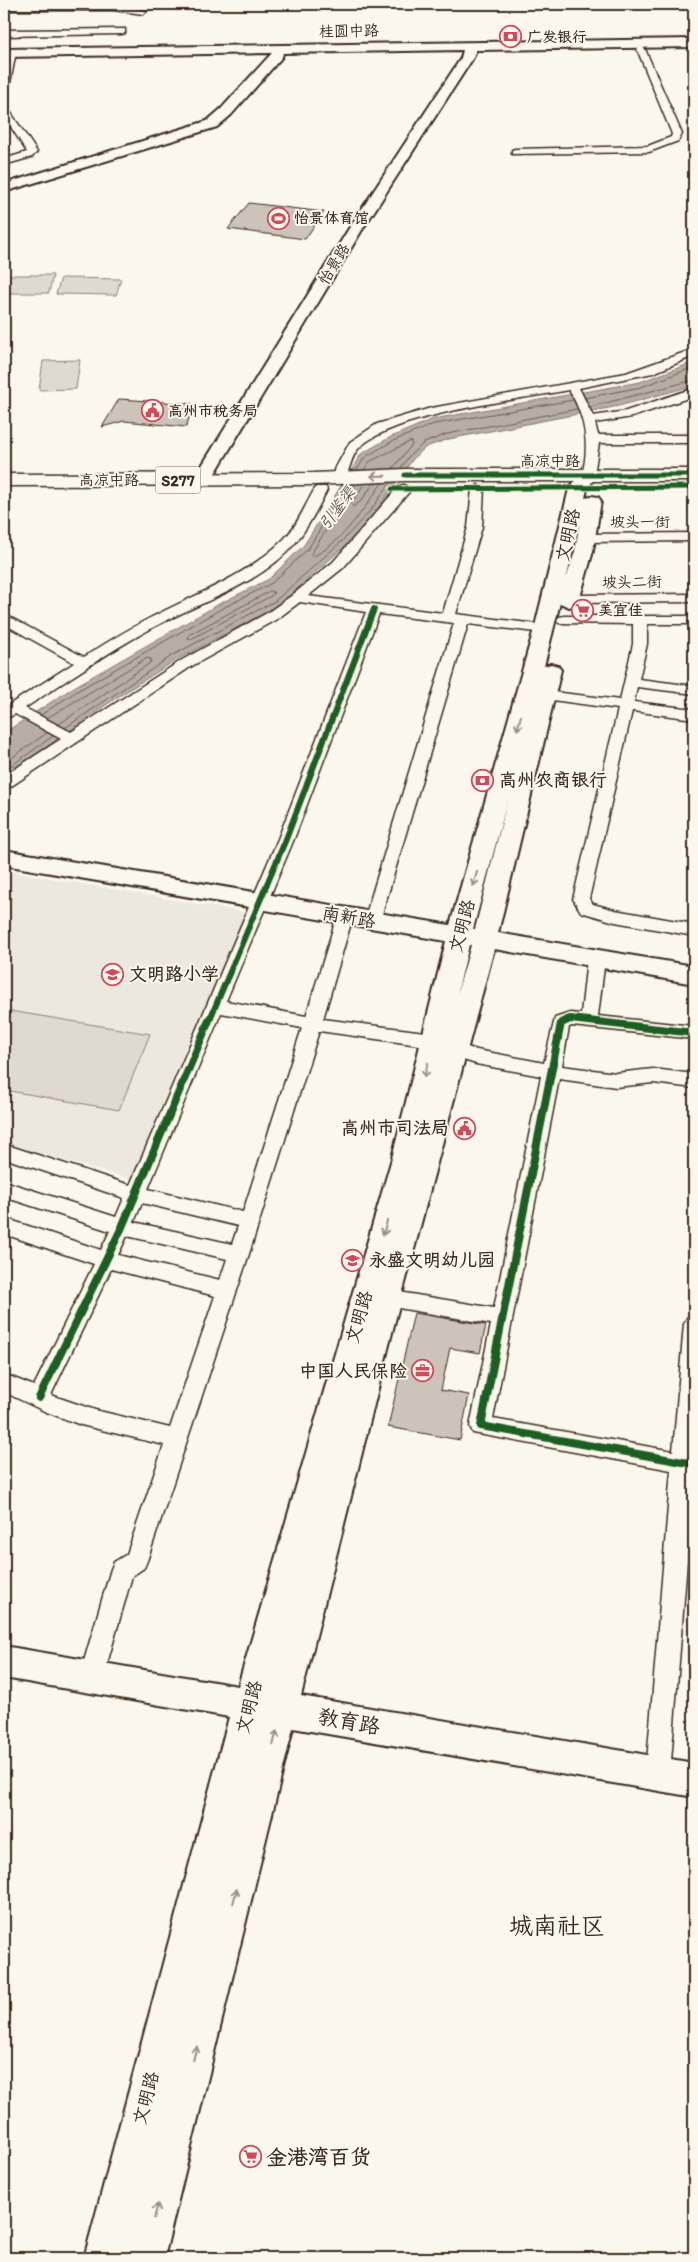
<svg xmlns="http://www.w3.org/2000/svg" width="698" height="2262" font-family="Itim,'LXGW WenKai TC',sans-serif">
<rect width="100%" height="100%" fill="#fbf7ec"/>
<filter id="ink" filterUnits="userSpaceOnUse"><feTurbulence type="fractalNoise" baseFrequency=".02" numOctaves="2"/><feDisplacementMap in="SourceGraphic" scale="10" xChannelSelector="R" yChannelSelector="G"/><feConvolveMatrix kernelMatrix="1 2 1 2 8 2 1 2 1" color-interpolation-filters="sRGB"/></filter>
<g filter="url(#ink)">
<polygon fill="#ede8dd" points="4,870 249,913 197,1036 132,1179 4,1145"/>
<g fill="#dfd9ce" stroke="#8d8276">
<polygon points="4,275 53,275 49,293 4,293"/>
<polygon points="61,278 121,279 116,295 56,294"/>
<polygon points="80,360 76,389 39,390 43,361"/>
<polygon points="4,1010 150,1034 119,1110 4,1090"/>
</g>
<polygon fill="#b6aea2" stroke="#85796d" points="694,362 694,384 688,387 619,406 449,439 426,447 413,459 375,513 346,545 278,606 176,660 116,698 4,777 4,733 74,687 219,604 269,579 304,545 361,454 391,437 433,419 640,382"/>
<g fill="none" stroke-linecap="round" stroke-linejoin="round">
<g stroke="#6c5f53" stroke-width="1">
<polyline points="585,398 641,387 694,367"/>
<polyline points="590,407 694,380"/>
<polyline points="401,468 409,456 424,443 447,434 577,409"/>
<polyline points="357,470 365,457 393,441 434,424 573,400"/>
<polyline points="364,470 369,462 411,441 412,445 393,468"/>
<path d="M355 484 311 554 312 557C341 544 364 509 382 483"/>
<polyline points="364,484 352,503 353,507 361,501 373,484"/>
<polygon points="271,591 274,593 271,596 191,639 188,638 189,635"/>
<polyline points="41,715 77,691 221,609 272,583 308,549 347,485"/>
<polyline points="47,718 147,658 151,659 150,663 59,724"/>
<polyline points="65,728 173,655 275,601 342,541 371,510 390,483"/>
<polyline points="4,763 47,733"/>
<polyline points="4,771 53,736"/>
</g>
</g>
<g fill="#ccc4b9" stroke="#3b2a1e">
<polygon points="249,203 324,212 305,239 228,229"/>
<polygon points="119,399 194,404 186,427 124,421 102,427"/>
<polygon points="414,1313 486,1325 480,1353 450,1348 441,1390 469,1395 460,1440 388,1427"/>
</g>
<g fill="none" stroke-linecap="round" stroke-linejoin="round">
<defs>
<g id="street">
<polygon points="113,4 147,11 143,14 113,10 4,10 4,5"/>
<polygon points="125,29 125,33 122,34 4,36 4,30"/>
<polygon points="641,46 645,49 682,134 678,141 649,152 512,154 512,150 515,149 648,146 671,137 672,134 637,49"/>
<polygon points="11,54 15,57 9,88 4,91 4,69 7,57"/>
<polygon points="4,106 7,107 37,152 32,157 4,165 4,159 27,152 4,116"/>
<path d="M694 349V356L653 373 579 388 593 416 626 411 694 388V396L632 417 595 423 598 435H694V443H599L594 475 593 478H583L582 475C590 445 585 416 569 390 518 400 396 413 360 447 351 455 350 470 344 481H334L333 478 336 467 350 442 377 424 431 408 626 373Z"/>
<path d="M404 485 410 489 409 492 343 568 308 596 443 613 468 527 472 489 478 485 484 489 482 527 456 614 544 625 551 629 544 633 468 624 380 921 378 925H366L364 921 454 623 379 614 294 839 226 1001 306 1016 337 916 339 912H351L353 916 323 1019 433 1033 439 1035 442 1040 439 1045 433 1047 319 1031 249 1254 147 1561 144 1568 132 1576 103 1678 99 1686 91 1690 83 1686 79 1678 111 1569 114 1562 127 1554 164 1445 81 1425 44 1411 4 1392V1374L34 1386 94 1264 4 1234V1218L101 1250 110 1231 4 1197V1181L116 1217 124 1198 4 1158V1144L130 1185 278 839 366 612 300 602 277 619 192 666 10 787 4 788V776L61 739 15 714 4 720V708L74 663 4 624V614L84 657C112 639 140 622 170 608 211 588 252 571 284 539 299 524 305 504 316 487H326L327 490C318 508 309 526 296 542 261 585 201 601 154 627 110 651 67 680 25 708L71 732 182 660 267 613 291 596 333 562 399 486ZM221 1013 302 1028 243 1212 148 1189ZM142 1203 238 1226 232 1244 134 1222ZM127 1236 227 1259 220 1280 118 1255ZM111 1269 215 1296 170 1428 95 1410 51 1395Z"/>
<polygon points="694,533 694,541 586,542 579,538 586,534"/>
<polygon points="694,594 694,602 570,603 563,599 570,595"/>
<polygon points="564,616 694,616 694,624 647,624 647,644 639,679 694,686 694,694 637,687 634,702 694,709 694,719 632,711 589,899 593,904 615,910 694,924 694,936 615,922 581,912 573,899 618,709 545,699 538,695 545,691 620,700 633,644 633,624 559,623 557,620 559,617"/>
<polygon points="596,953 602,955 605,959 598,1016 694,1026 694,1039 572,1026 569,1027 562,1066 616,1073 653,1069 694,1074 694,1088 653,1083 616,1087 559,1079 493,1419 673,1451 684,1324 687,1318 694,1315 694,1474 670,1774 667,1783 658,1786 649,1783 646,1774 671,1470 473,1433 470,1426 491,1324 387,1306 380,1304 377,1298 380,1292 387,1290 494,1308 541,1076 476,1064 448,1055 445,1050 448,1045 454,1043 477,1050 544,1063 555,1018 570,1013 581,1014 587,959 590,955"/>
</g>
<g id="secondary">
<polygon points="694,39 694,47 476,50 473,58 362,230 211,480 208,484 196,484 193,480 348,230 461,58 463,50 283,53 282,57 231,115 217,127 4,192 4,184 207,121 221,109 272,53 4,57 4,49"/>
<path d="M588 470 594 471 597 475 587 489 585 498 592 496 598 497 601 501 593 551 579 601 576 605 569 607 560 603 544 666 551 664 558 666 561 670 498 933 694 966V984L494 949 395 1321 301 1696 694 1763V1797L293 1728 164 2258H84L229 1717 4 1678V1646L238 1686 392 1158 446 941 4 865V850L450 925 536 622 569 489 582 471ZM580 521 575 551 566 580ZM508 798 475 929H473ZM469 945H471L457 994Z"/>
</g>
<polygon id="primary" points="405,469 694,469 694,481 405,481 314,485 4,486 4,474 314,473"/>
</defs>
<use href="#street" stroke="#3b2a1e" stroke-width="3"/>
<use href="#secondary" stroke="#3b2a1e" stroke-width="4"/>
<use href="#primary" stroke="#3b2a1e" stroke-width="3"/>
<use href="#street" fill="#fbf7ec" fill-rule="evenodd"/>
<use href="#secondary" fill="#fbf7ec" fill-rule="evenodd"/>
<use href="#primary" fill="#fbf7ec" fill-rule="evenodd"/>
<defs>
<g id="cycleway-far2">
<polyline points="405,475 694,475"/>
<polyline points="392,489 694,487"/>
</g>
<g id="cycleway-far1">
<polyline points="210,1019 286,839 374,609"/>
<polyline points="570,1019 572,1019"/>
</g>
<g id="cycleway">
<polyline points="694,1033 570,1019 561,1023 481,1426 694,1464"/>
<polyline points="39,1398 122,1227 210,1018"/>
</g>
</defs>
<use href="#cycleway-far2" stroke="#fbf7ec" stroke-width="7"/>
<use href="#cycleway-far1" stroke="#fbf7ec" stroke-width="9"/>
<use href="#cycleway" stroke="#fbf7ec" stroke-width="11"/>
<use href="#cycleway-far2" stroke="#1b5e20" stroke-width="5"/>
<use href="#cycleway-far1" stroke="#1b5e20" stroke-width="6"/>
<use href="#cycleway" stroke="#1b5e20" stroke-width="8"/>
</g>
<defs><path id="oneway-shaft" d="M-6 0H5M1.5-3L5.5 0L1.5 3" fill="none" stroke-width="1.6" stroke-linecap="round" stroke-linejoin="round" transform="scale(1.25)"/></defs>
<g stroke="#9b9085">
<use href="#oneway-shaft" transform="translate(378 476) rotate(179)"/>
<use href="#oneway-shaft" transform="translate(519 723) rotate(105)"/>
<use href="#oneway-shaft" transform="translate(475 879) rotate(106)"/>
<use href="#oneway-shaft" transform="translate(426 1070) rotate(104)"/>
<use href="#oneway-shaft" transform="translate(385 1228) rotate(106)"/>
<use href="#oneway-shaft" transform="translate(275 1738) rotate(-76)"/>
<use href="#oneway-shaft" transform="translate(235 1896) rotate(-76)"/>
<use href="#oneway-shaft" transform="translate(195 2053) rotate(-76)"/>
<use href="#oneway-shaft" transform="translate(156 2211) rotate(-76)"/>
</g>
</g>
<defs>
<symbol id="bank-ring" viewBox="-11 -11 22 22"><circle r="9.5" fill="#fbf7ec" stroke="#d1495b" stroke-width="1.5"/><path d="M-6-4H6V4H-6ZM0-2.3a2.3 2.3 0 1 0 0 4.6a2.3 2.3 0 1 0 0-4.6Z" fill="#d1495b"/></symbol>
<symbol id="stadium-ring" viewBox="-11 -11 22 22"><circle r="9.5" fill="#fbf7ec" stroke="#d1495b" stroke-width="1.5"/><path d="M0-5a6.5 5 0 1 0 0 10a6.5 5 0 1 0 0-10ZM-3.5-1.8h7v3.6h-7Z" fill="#d1495b"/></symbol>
<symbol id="civic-ring" viewBox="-11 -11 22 22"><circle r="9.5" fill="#fbf7ec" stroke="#d1495b" stroke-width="1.5"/><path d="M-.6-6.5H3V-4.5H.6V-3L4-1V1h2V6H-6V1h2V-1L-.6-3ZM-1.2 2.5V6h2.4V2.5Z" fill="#d1495b"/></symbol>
<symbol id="supermarket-ring" viewBox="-11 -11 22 22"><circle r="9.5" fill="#fbf7ec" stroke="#d1495b" stroke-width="1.5"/><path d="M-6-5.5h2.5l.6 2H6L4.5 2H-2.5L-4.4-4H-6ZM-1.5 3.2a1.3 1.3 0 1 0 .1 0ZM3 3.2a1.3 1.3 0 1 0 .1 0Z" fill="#d1495b"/></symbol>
<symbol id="school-ring" viewBox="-11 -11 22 22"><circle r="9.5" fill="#fbf7ec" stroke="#d1495b" stroke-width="1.5"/><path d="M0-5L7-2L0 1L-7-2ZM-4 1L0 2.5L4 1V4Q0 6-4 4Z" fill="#d1495b"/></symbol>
<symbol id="office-ring" viewBox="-11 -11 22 22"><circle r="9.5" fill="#fbf7ec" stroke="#d1495b" stroke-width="1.5"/><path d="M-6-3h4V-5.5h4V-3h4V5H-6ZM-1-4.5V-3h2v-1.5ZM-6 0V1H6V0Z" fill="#d1495b"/></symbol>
</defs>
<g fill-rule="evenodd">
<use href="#bank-ring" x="498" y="24" width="25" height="25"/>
<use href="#stadium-ring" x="266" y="206" width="25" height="25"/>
<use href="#civic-ring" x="140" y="398" width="25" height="25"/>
<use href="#supermarket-ring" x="570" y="598" width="25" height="25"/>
<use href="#bank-ring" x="470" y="768" width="25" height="25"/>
<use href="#school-ring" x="100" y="962" width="25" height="25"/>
<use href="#civic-ring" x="452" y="1116" width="25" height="25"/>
<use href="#school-ring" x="340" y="1248" width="25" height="25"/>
<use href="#office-ring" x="410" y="1358" width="25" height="25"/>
<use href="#supermarket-ring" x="238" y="2144" width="25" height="25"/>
</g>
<g text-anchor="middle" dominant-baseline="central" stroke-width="4" stroke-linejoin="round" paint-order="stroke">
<g font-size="15" fill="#3b2a1e" stroke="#fbf7ec">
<text transform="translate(349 31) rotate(-1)">桂圆中路</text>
<text transform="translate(334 264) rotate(-59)">怡景路</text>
<text x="550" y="461">高凉中路</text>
<text x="109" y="480">高凉中路</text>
<text x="640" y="522">坡头一街</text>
<text transform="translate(632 582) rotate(-1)">坡头二街</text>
</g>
<g font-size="15" font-weight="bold" fill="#3b2a1e" stroke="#fbf7ec" text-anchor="start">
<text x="527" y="37">广发银行</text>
<text x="294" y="218">怡景体育馆</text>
<text x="168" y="411">高州市税务局</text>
<text x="598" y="610">美宜佳</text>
</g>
<rect fill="#fbf7ec" stroke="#75685c" stroke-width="1" x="155.5" y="466.5" width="45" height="27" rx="4"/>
<g font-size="16" font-weight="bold" fill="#3b2a1e">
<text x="178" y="480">S277</text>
</g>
<g font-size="16" font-style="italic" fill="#605246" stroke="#fbf7ec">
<text transform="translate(337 508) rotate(-53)">引鉴渠</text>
</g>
<g font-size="18" fill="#3b2a1e" stroke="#fbf7ec">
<text transform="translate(568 535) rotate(-77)">文明路</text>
<text transform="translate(349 917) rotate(10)">南新路</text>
<text transform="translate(462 926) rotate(-75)">文明路</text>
<text transform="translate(359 1317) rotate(-74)">文明路</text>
<text transform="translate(249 1707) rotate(-75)">文明路</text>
<text transform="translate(146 2098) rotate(-75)">文明路</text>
</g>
<g font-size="18" font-weight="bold" fill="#3b2a1e" stroke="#fbf7ec" text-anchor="start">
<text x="499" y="780">高州农商银行</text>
<text x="129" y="974">文明路小学</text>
<text x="449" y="1128" text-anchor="end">高州市司法局</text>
<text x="369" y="1260">永盛文明幼儿园</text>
<text x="407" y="1371" text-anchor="end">中国人民保险</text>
</g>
<g font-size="21" fill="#3b2a1e" stroke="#fbf7ec">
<text transform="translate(349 1721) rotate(10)">教育路</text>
</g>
<g font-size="21" font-weight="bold" fill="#3b2a1e" stroke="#fbf7ec" text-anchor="start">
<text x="266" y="2156">金港湾百货</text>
</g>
<g font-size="24" fill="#3b2a1e" stroke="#fbf7ec">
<text x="557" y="1925">城南社区</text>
</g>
</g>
<rect width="698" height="2262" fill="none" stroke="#fbf7ec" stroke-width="20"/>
<rect x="10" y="10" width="678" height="2242" fill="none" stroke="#3b2a1e" stroke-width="2" filter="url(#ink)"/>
</svg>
